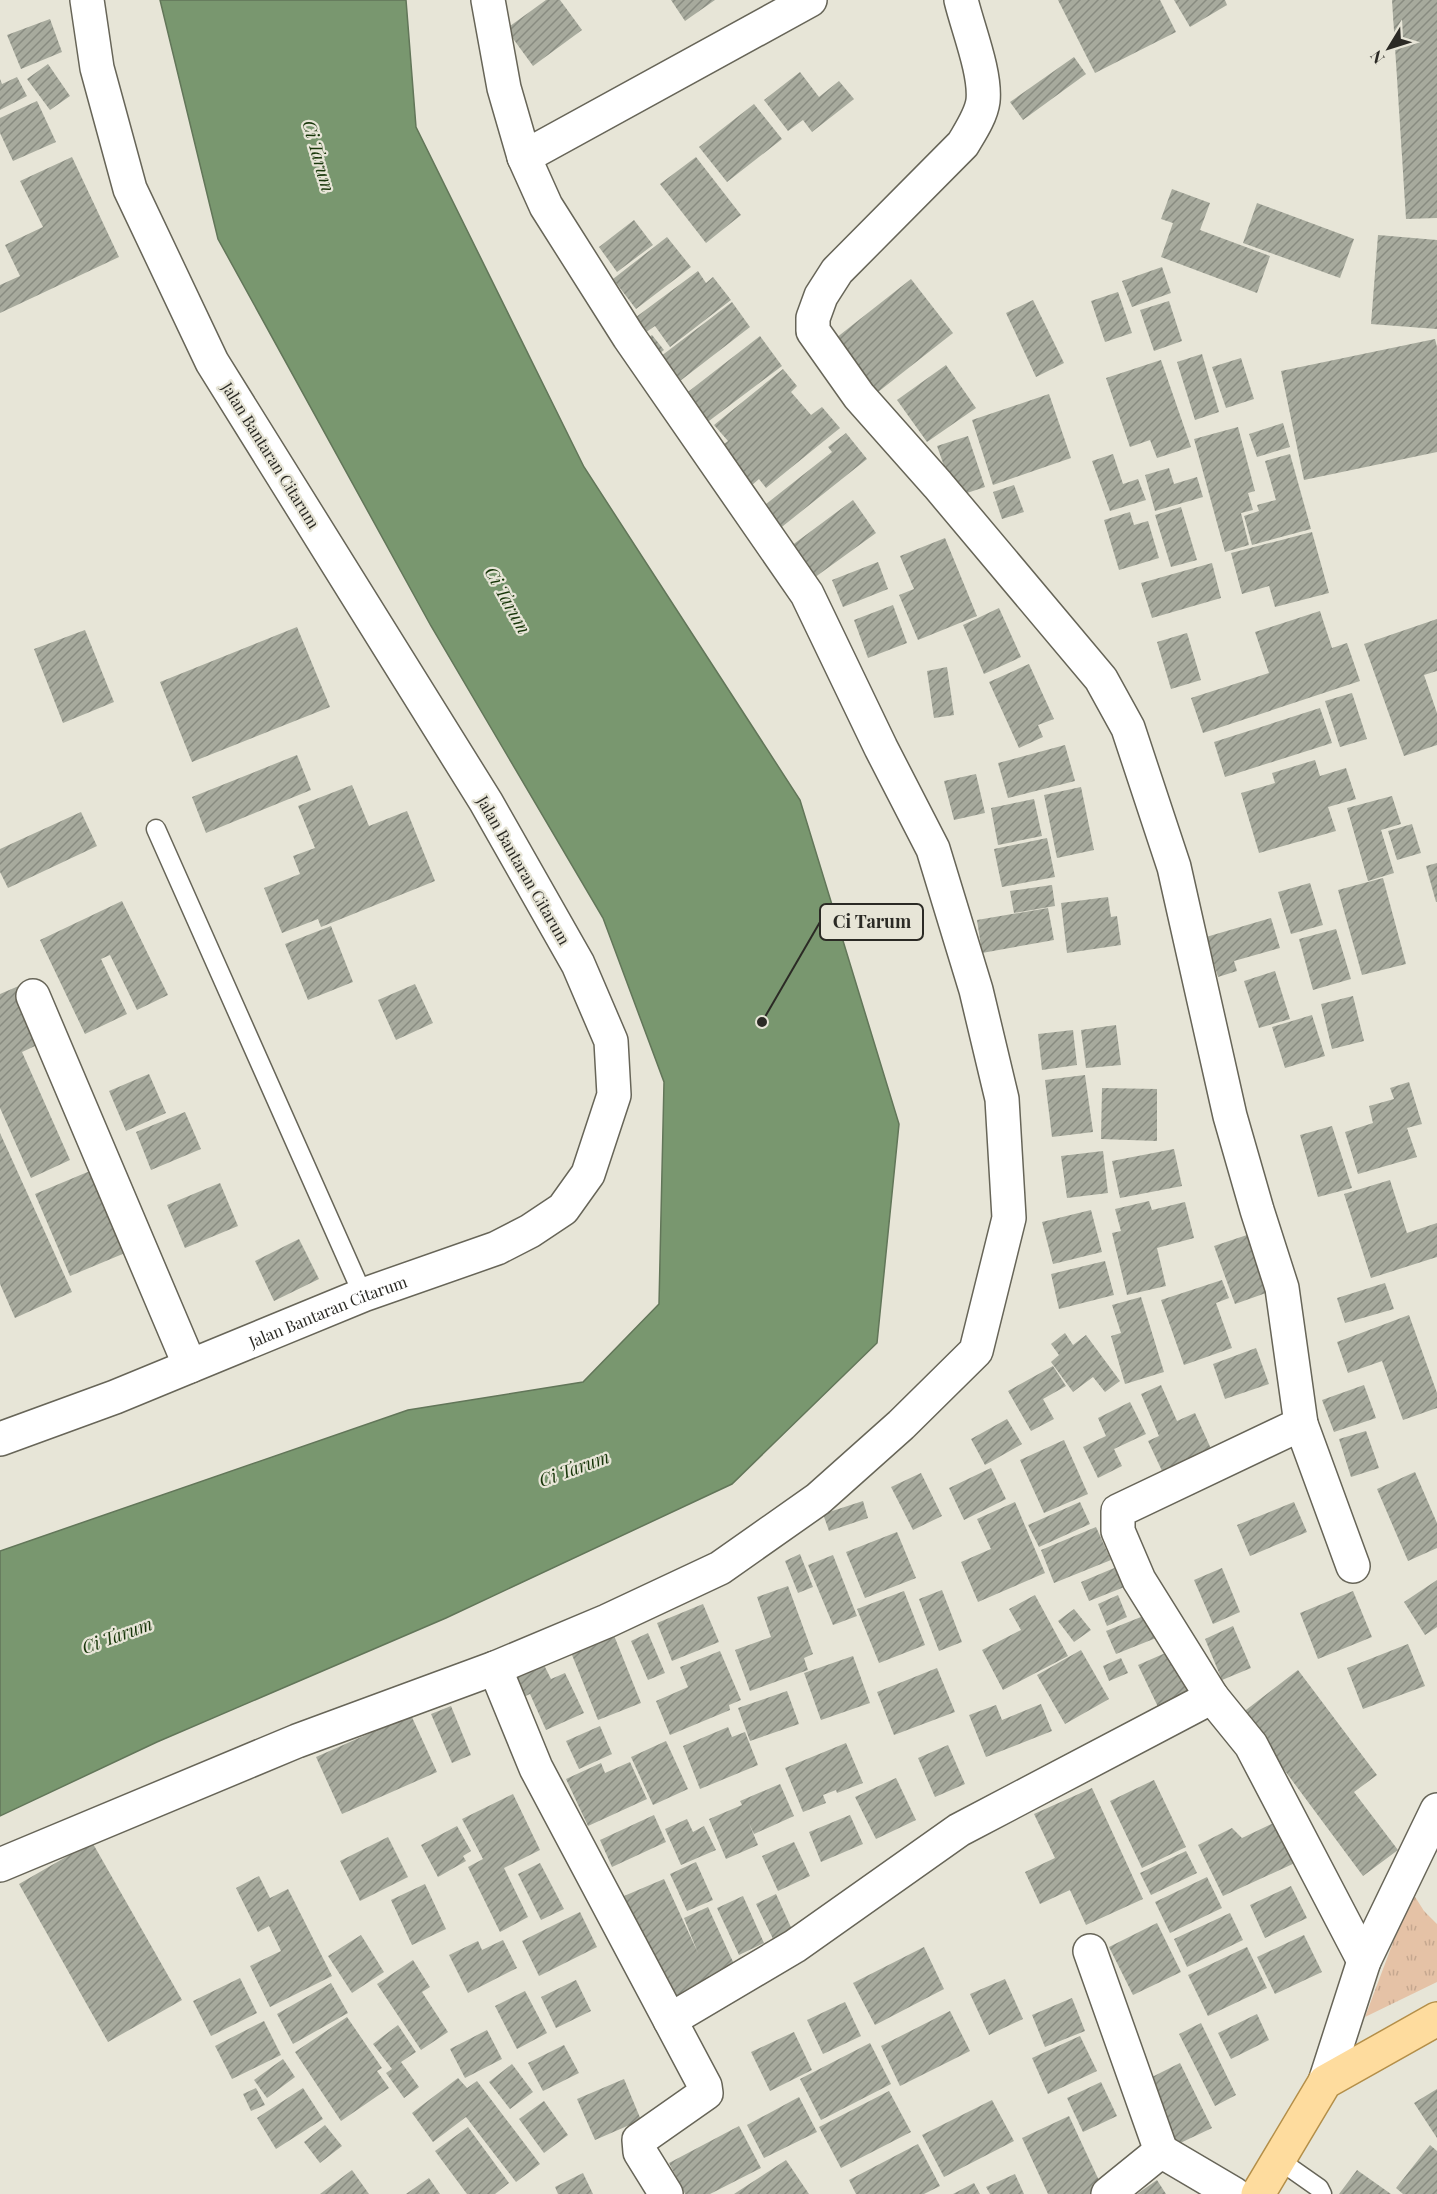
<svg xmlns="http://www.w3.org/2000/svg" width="1437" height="2194" font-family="'Playfair Display',serif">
<defs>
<pattern id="grass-tufts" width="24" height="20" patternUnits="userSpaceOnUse" patternTransform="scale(1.5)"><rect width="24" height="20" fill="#e5c2a6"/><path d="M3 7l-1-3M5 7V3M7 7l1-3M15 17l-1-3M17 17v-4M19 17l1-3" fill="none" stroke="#c5a78f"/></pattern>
<pattern id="building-hatch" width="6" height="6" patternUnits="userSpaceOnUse" patternTransform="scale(1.5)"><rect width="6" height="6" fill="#a7aa9d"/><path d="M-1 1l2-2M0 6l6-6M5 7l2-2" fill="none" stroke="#888b80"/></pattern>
</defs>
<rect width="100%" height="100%" fill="#e7e5d7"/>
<polygon fill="url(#grass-tufts)" points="1412,1892 1424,1911 1437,1924 1437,1982 1365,2017"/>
<polygon fill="#79976f" stroke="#627659" stroke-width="1.5" points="160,0 406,0 416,127 584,467 800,800 899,1124 877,1343 732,1484 446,1618 157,1742 0,1816 0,1551 408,1410 583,1382 659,1304 664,1082 603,918 431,626 218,239"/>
<g fill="url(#building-hatch)">
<polygon points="546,0 560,0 582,30 533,66 506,29"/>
<polygon points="671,0 715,0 685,21"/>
<polygon points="1058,0 1160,0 1176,32 1095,73"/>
<polygon points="1174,0 1225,0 1227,5 1190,27"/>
<polygon points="1392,0 1437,0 1437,218 1406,219"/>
<polygon points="50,19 62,52 21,69 7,35"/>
<polygon points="1074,57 1086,74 1023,120 1010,102"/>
<polygon points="48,64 70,96 50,110 27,79"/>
<polygon points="800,72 819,97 839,81 854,99 812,132 803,120 788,131 764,100"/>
<polygon points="17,77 27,96 0,110 0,79 2,84"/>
<polygon points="37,101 56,142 13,161 0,133 0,118"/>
<polygon points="754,104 782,139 727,182 699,147"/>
<polygon points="72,157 119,257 0,313 0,285 20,276 5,245 43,227 20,181"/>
<polygon points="696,157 741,215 706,243 660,184"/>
<polygon points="1172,189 1210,203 1200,230 1270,256 1257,293 1161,257 1173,223 1161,219"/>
<polygon points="1257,203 1354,239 1340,278 1243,243"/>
<polygon points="634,220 653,245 617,272 599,247"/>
<polygon points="1378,235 1437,240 1437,329 1371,324"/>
<polygon points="667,237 691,267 636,309 613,279"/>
<polygon points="1162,267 1171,293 1132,307 1122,281"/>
<polygon points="698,271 706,283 713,277 731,300 670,347 655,326 639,337 628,323"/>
<polygon points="911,279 953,333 878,392 836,338"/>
<polygon points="1118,292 1132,333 1105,342 1091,301"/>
<polygon points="1033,300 1064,363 1036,377 1006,313"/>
<polygon points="1169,301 1182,341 1154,351 1140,310"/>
<polygon points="732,302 750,327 680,381 656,360"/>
<polygon points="652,335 664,350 651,360 638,344"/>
<polygon points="760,336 782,366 705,424 684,395"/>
<polygon points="1435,339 1437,347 1437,452 1304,480 1281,371"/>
<polygon points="1202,354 1219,412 1195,420 1177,362"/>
<polygon points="1241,358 1254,399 1226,408 1212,367"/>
<polygon points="1161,360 1191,447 1157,458 1150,440 1130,447 1106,378"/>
<polygon points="946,365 976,408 927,442 897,400"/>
<polygon points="783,369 797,386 791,392 811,415 822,407 840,428 766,488 759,479 752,485 720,447 728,441 714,425"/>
<polygon points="1049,394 1071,458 993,485 972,420"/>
<polygon points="1283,423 1290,447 1257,457 1249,434"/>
<polygon points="1238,427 1255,491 1248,493 1253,510 1241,513 1249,545 1225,552 1194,439"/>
<polygon points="846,433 867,459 778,530 761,508 832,452 828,447"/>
<polygon points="968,436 985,487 955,497 937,446"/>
<polygon points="1113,454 1123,484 1138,479 1146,500 1110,511 1092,461"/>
<polygon points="1290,454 1311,529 1252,545 1244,516 1259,511 1257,505 1276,500 1265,461"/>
<polygon points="1169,468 1174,484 1197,477 1203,497 1155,511 1145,475"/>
<polygon points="1014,485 1024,512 1002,519 993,492"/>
<polygon points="853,500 876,533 807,583 783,552"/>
<polygon points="1181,507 1197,560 1171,567 1155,515"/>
<polygon points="1130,512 1134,525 1148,521 1159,558 1119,570 1104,520"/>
<polygon points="1312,532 1329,593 1275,607 1269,586 1242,594 1231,553"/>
<polygon points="945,538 977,616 918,640 899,595 914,589 900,556"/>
<polygon points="878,562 888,589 843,607 832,580"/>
<polygon points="1212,563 1221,598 1152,618 1141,583"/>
<polygon points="893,605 907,643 868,658 854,620"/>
<polygon points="999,608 1021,657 984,674 963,625"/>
<polygon points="1320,611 1332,648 1347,643 1360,681 1203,733 1191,698 1269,673 1255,632"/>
<polygon points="1437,619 1437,671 1424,675 1437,713 1437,745 1404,756 1364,644"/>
<polygon points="297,627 330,707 192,762 160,682"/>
<polygon points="85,630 114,702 63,723 34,649"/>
<polygon points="1187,633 1201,680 1171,689 1157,642"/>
<polygon points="1029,664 1054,719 1038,725 1043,737 1019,748 989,682"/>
<polygon points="947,667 954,715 934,718 927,671"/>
<polygon points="1352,693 1367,739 1340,747 1325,701"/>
<polygon points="1320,708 1332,743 1225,777 1214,742"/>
<polygon points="1065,745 1075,781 1008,798 998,763"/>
<polygon points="297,755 311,790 206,833 192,797"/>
<polygon points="1315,760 1320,776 1346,768 1356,799 1328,807 1336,831 1259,853 1241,793 1275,783 1272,773"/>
<polygon points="976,774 985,813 954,820 944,781"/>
<polygon points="352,785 369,826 407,811 435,881 321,927 318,919 282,933 264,888 300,874 293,856 315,848 298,806"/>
<polygon points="1081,787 1094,850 1057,858 1044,795"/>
<polygon points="1392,796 1401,824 1381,830 1394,873 1368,881 1347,808"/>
<polygon points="1034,799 1042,836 998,845 991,808"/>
<polygon points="81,812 97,846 8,888 0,872 0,849"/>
<polygon points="1412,824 1421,853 1397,860 1388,831"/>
<polygon points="1047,838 1055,877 1002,887 994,849"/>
<polygon points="1437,863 1437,902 1436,902 1426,866"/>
<polygon points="1383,878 1406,964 1362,975 1338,890"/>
<polygon points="1310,883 1323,925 1291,934 1278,892"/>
<polygon points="1052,885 1055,906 1014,913 1010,891"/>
<polygon points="1108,897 1111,917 1117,916 1121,945 1067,953 1061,903"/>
<polygon points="122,901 168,995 137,1010 110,955 101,959 127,1014 85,1034 40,940"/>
<polygon points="1048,908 1054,940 982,953 977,920"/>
<polygon points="1271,918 1280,948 1234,961 1237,971 1218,977 1206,937"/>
<polygon points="331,926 353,982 308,1000 285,944"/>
<polygon points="1336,929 1351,979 1313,990 1299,939"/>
<polygon points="1275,971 1290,1019 1259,1028 1244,981"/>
<polygon points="415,984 433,1023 396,1040 378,1000"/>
<polygon points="21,985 46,1041 22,1052 70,1160 31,1178 0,1108 0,994"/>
<polygon points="1353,996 1364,1041 1332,1049 1321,1004"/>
<polygon points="1312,1015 1325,1056 1285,1068 1272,1027"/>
<polygon points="1116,1025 1121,1065 1086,1068 1081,1030"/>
<polygon points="1073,1030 1077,1065 1042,1070 1038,1034"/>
<polygon points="149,1074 166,1113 126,1131 109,1091"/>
<polygon points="1085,1075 1093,1132 1052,1137 1045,1080"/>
<polygon points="1409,1082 1422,1124 1407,1128 1417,1157 1358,1174 1345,1132 1373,1123 1369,1106 1394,1099 1390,1088"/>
<polygon points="1102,1088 1157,1089 1157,1141 1101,1139"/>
<polygon points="185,1112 201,1149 151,1170 136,1132"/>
<polygon points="1332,1126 1352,1188 1318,1197 1300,1135"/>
<polygon points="0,1133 72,1292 15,1318 0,1284"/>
<polygon points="1174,1149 1182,1186 1120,1198 1112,1161"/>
<polygon points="1103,1151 1108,1193 1067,1198 1061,1156"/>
<polygon points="102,1166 137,1248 70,1276 35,1194"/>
<polygon points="1390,1180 1407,1233 1437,1223 1437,1257 1371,1278 1344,1194"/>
<polygon points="220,1183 238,1226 185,1248 167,1205"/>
<polygon points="1149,1201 1152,1210 1185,1202 1194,1238 1157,1248 1166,1286 1127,1295 1112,1233 1121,1231 1115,1209"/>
<polygon points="1091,1210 1102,1252 1053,1264 1042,1222"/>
<polygon points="1247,1235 1266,1293 1235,1304 1214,1246"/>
<polygon points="299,1239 319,1279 274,1301 255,1261"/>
<polygon points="1105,1261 1114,1295 1059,1309 1051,1274"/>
<polygon points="1222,1280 1229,1298 1216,1303 1232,1348 1184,1365 1161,1300"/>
<polygon points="1385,1283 1394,1309 1345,1323 1337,1298"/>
<polygon points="1141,1297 1164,1372 1125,1384 1111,1336 1121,1333 1112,1305"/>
<polygon points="1409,1315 1437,1393 1437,1408 1403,1420 1382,1361 1348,1373 1337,1342"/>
<polygon points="1065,1333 1073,1345 1086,1335 1120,1381 1105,1392 1093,1377 1073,1392 1051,1362 1059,1355 1051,1344"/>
<polygon points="1256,1348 1269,1384 1225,1399 1213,1364"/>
<polygon points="1053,1366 1066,1386 1043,1399 1054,1419 1031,1431 1008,1391"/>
<polygon points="1161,1385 1177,1421 1195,1413 1212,1451 1163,1473 1148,1441 1159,1436 1141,1394"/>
<polygon points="1364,1385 1376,1418 1334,1432 1322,1400"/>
<polygon points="1130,1402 1146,1434 1114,1449 1122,1466 1098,1478 1083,1447 1106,1436 1098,1418"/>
<polygon points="1007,1419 1022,1444 985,1465 971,1439"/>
<polygon points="1366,1431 1379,1468 1351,1477 1339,1439"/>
<polygon points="1064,1440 1088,1494 1044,1513 1020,1460"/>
<polygon points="991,1468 1006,1499 964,1520 949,1488"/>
<polygon points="1415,1472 1437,1523 1437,1548 1408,1561 1377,1489"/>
<polygon points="921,1473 942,1516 913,1530 891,1487"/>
<polygon points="863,1501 868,1518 829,1531 823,1514"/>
<polygon points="1015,1502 1045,1573 978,1602 961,1562 991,1549 977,1519"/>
<polygon points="1080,1502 1090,1524 1039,1547 1028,1525"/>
<polygon points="1294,1502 1307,1532 1250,1556 1237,1525"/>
<polygon points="1096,1527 1111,1560 1054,1583 1041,1550"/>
<polygon points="897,1532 916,1578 865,1598 846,1552"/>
<polygon points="800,1554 813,1587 798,1593 785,1561"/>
<polygon points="833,1555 857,1616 833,1625 808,1565"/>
<polygon points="1119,1566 1127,1586 1089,1601 1081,1582"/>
<polygon points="1222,1568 1240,1612 1213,1624 1194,1580"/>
<polygon points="1437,1580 1437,1627 1425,1635 1404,1602"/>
<polygon points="788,1586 813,1654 804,1658 808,1670 750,1691 735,1650 771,1637 757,1597"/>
<polygon points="942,1590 962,1642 939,1651 919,1599"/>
<polygon points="904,1591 925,1645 879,1663 857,1609"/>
<polygon points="1353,1591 1372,1637 1318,1659 1300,1613"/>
<polygon points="1035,1595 1068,1656 1003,1690 982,1650 1021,1630 1009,1609"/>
<polygon points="1118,1595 1127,1617 1107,1626 1098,1604"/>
<polygon points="703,1604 719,1642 672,1661 657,1623"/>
<polygon points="1074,1609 1091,1630 1074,1642 1058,1621"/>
<polygon points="1146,1615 1156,1638 1116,1654 1106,1631"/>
<polygon points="1233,1626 1251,1668 1222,1680 1205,1639"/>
<polygon points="613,1633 641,1703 598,1720 570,1650"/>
<polygon points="648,1633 665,1673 648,1680 631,1641"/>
<polygon points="1408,1644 1425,1686 1363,1709 1347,1668"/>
<polygon points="1081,1650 1109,1699 1065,1724 1037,1675"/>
<polygon points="720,1651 741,1700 729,1705 730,1710 670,1735 656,1701 688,1687 680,1667"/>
<polygon points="1170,1651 1191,1695 1159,1709 1138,1665"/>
<polygon points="853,1656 870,1703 821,1720 804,1673"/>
<polygon points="1121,1658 1128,1673 1109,1681 1103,1666"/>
<polygon points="542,1661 551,1679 565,1673 584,1713 546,1730 530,1694 521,1698 511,1676"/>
<polygon points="937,1668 955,1712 894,1735 877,1692"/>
<polygon points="1298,1670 1377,1775 1354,1792 1398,1850 1363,1876 1242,1713"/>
<polygon points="787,1691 799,1724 750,1741 738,1708"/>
<polygon points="1041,1704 1052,1731 986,1757 969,1715 996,1705 1002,1720"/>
<polygon points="451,1706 471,1755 452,1763 431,1714"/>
<polygon points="411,1715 437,1772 342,1814 316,1757"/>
<polygon points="600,1726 612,1754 579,1769 566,1741"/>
<polygon points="728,1727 732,1737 745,1732 758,1765 700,1789 683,1746"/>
<polygon points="666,1741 688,1789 653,1805 631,1757"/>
<polygon points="846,1743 863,1783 837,1793 836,1790 823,1795 826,1803 803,1812 785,1768"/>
<polygon points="948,1745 965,1784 935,1797 918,1758"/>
<polygon points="630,1762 647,1799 588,1826 566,1779 601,1763 605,1773"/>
<polygon points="896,1778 916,1820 876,1839 855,1797"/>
<polygon points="1154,1780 1186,1847 1142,1868 1110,1801"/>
<polygon points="780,1784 794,1816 754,1834 748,1821 758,1845 726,1859 709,1819 742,1805 740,1801"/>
<polygon points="1092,1788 1143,1899 1086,1925 1070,1890 1040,1904 1025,1872 1055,1858 1034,1814"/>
<polygon points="513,1794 540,1850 504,1868 528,1917 500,1932 468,1867 483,1859 462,1819"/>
<polygon points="654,1815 666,1842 612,1867 600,1840"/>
<polygon points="850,1815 863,1844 821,1862 809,1832"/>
<polygon points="687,1819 693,1832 704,1826 716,1850 681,1865 665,1829"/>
<polygon points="1278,1821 1297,1862 1223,1896 1198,1845 1232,1828 1242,1838"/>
<polygon points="457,1826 471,1851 463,1856 466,1861 438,1877 421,1845"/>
<polygon points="388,1837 408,1877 360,1901 340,1861"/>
<polygon points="92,1842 182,2000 108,2042 19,1884"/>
<polygon points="794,1842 810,1876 778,1891 762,1856"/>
<polygon points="1186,1851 1197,1873 1151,1895 1140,1873"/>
<polygon points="696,1862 713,1900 687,1911 670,1874"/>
<polygon points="540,1863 564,1909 541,1920 518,1874"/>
<polygon points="259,1876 270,1898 288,1889 332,1976 270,2007 250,1966 281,1951 269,1926 258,1932 236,1888"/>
<polygon points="1207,1877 1222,1908 1170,1933 1155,1902"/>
<polygon points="664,1879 698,1953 684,1918 708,1907 734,1964 709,1976 714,1987 674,2005 624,1896"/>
<polygon points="425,1884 446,1929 412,1945 391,1900"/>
<polygon points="1291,1886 1307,1918 1265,1938 1250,1905"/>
<polygon points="776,1894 794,1934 775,1943 756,1904"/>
<polygon points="743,1896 764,1943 739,1955 717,1908"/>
<polygon points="580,1912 597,1947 539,1976 522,1941"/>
<polygon points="1230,1913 1243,1940 1187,1967 1174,1939"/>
<polygon points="1157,1923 1181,1972 1133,1995 1109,1947"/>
<polygon points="361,1935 384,1972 352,1993 328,1956"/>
<polygon points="1304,1935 1322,1972 1275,1994 1257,1957"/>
<polygon points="503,1940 517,1968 468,1993 449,1955 478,1941 482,1950"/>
<polygon points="924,1947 944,1989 875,2025 853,1983"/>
<polygon points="1247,1947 1267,1988 1208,2016 1188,1975"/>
<polygon points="413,1960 430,1987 422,1992 448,2032 421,2050 377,1984"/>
<polygon points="240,1978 257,2013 211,2036 193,2001"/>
<polygon points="1005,1979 1023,2019 989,2035 970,1994"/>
<polygon points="576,1980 591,2011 556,2028 541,1997"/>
<polygon points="331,1983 348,2013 293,2044 277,2014"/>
<polygon points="525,1991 547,2033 517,2049 495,2006"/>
<polygon points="1072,1998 1085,2031 1045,2047 1032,2015"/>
<polygon points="845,2002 861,2036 823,2054 807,2020"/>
<polygon points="950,2011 970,2051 900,2086 881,2046"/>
<polygon points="1257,2014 1269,2040 1231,2059 1218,2033"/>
<polygon points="347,2017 382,2068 377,2071 389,2088 341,2121 295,2052"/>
<polygon points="264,2021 281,2055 232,2079 215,2046"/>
<polygon points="1201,2023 1236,2095 1215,2106 1179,2034"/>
<polygon points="398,2025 416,2052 401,2062 419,2087 404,2098 386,2073 392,2069 373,2044"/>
<polygon points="487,2030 502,2059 465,2078 450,2049"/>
<polygon points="794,2032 812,2070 770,2091 751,2052"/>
<polygon points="1080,2036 1097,2071 1048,2094 1032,2058"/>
<polygon points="870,2043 891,2084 821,2120 800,2079"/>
<polygon points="564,2045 579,2073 543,2091 528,2063"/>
<polygon points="283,2059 295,2077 267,2098 254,2080"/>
<polygon points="1180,2063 1212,2128 1176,2145 1144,2081"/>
<polygon points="512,2064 533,2092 510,2109 489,2082"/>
<polygon points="458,2078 467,2088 477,2081 540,2164 516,2182 466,2117 433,2142 412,2113"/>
<polygon points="624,2079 641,2120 595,2140 577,2099"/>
<polygon points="1101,2082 1117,2116 1083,2132 1067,2098"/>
<polygon points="256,2088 265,2105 251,2111 243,2094"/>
<polygon points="303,2088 323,2119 276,2149 257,2118"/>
<polygon points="1437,2089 1437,2138 1414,2103"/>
<polygon points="889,2091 911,2132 841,2168 819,2127"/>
<polygon points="799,2097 817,2132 764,2158 747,2125"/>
<polygon points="992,2100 1014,2141 944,2177 922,2135"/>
<polygon points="544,2101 568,2135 544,2153 519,2119"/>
<polygon points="1069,2116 1103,2189 1091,2194 1048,2194 1022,2138"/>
<polygon points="325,2125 342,2146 320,2163 304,2142"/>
<polygon points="739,2126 761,2168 710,2194 685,2194 669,2163"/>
<polygon points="468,2127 509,2183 495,2194 467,2194 435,2151"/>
<polygon points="918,2144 940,2186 924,2194 856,2194 849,2180"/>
<polygon points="1430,2145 1437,2151 1437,2194 1403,2194 1396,2188"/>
<polygon points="786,2160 809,2194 734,2194"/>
<polygon points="352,2170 369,2194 320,2194"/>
<polygon points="1357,2170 1391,2194 1339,2194"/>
<polygon points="583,2173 593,2194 558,2194 555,2187"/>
<polygon points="1015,2174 1024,2194 990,2194 986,2187"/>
<polygon points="429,2178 440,2194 406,2194"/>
<polygon points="1157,2180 1166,2194 1137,2194"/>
<polygon points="974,2183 980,2194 953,2194"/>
</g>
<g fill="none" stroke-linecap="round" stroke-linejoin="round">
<defs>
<g id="service">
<polyline points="156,829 363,1295"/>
<polyline points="1279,2160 1319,2188 1322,2194"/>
</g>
<g id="minor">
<path d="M961 0C968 29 986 73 983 101 981 116 970 132 963 144L837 271 821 296 813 318V331L859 396 938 485 1101 679 1128 728 1174 867 1230 1116 1257 1210 1282 1288 1301 1424 1118 1511V1531L1139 1580 1212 1697 1251 1745 1364 1961"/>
<polyline points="524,157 810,0"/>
<polyline points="33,996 190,1366"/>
<polyline points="1301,1424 1353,1566"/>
<path id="s1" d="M0 1439 115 1397 363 1295 497 1248 530 1231 563 1209 588 1174 614 1095 611 1041 578 964 486 802 212 362 130 189 97 68 87 0"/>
<polyline points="495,1668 536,1768 705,2086 706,2093 639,2140 640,2152 666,2194"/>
<polyline points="0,1865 297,1741 495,1668 607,1621 720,1568 818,1499 901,1425 976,1351 1009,1218 1002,1099 976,990 933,849 881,748 807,594 629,337 546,206 524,157 504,88 488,0"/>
<polyline points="1090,1951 1161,2151"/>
<polyline points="670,2020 795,1946 959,1830 1212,1697"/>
<polyline points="1325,2082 1364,1961 1437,1810"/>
<polyline points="1108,2194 1161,2151 1234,2194"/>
</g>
<polyline id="primary" points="1258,2194 1325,2082 1437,2019"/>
</defs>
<use href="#service" stroke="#676558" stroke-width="21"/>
<use href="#minor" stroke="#676558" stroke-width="36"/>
<use href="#primary" stroke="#b48f49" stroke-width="36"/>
<use href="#service" stroke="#fff" stroke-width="18"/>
<use href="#minor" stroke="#fff" stroke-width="33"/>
<use href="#primary" stroke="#fedc9e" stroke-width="33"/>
</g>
<g text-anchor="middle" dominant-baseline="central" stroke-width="4.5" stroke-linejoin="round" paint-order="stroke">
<g font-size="16" fill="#2b2a25" stroke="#e7e5d7">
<text transform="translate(271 455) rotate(58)">Jalan Bantaran Citarum</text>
<text transform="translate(524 870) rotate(60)">Jalan Bantaran Citarum</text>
<text stroke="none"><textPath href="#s1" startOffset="352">Jalan Bantaran Citarum</textPath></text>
</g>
<g font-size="18" font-style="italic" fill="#173609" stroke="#e7e5d7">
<text transform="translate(319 156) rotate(74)">Ci Tarum</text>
<text transform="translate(508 600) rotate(61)">Ci Tarum</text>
<text transform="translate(574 1468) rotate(-20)">Ci Tarum</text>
<text transform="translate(117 1635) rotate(-20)">Ci Tarum</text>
</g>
</g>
<path fill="none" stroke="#2b2a25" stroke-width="2" d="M762 1022L820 922"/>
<circle fill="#2b2a25" stroke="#e7e5d7" stroke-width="2" cx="762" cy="1022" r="6"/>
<rect fill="#e7e5d7" stroke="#2b2a25" stroke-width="2" x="820" y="904" width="103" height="36" rx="6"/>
<g font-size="18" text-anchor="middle" font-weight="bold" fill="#2b2a25">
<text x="872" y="928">Ci Tarum</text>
</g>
<g transform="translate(1389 48) rotate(232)" stroke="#e7e5d7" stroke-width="4.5" paint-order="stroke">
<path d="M0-4.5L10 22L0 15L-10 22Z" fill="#2b2a25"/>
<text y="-9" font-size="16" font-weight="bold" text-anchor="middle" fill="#2b2a25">N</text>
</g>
</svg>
